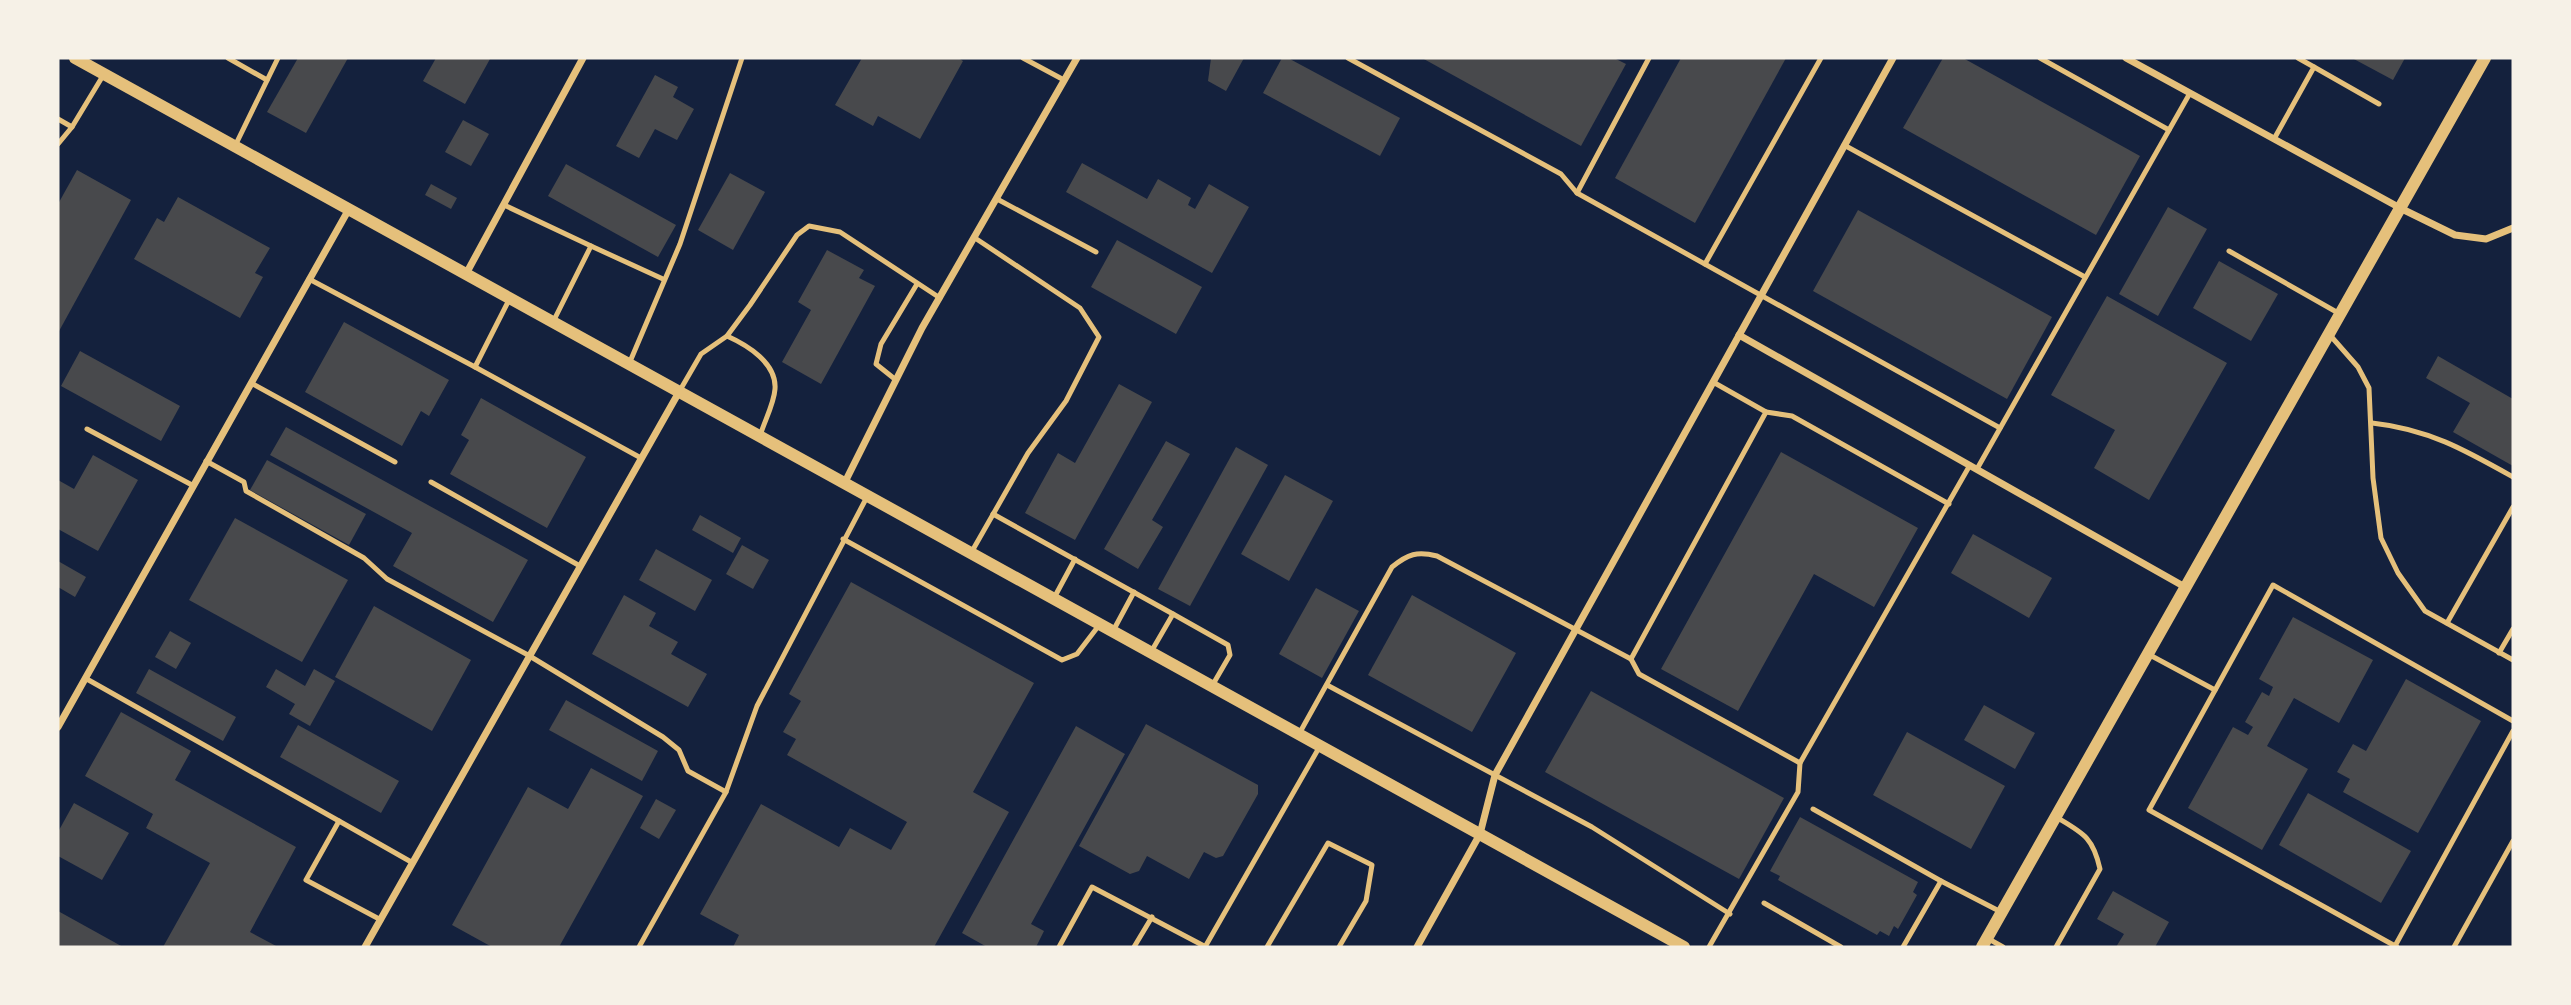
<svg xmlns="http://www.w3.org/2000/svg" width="2571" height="1005" font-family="Roboto,sans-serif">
<rect width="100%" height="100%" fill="#14213d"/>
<g fill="#48494c">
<polygon points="298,58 348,58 306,133 267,112"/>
<polygon points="436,58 490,59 465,104 423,81"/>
<polygon points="862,58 958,58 963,61 920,139 878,116 873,126 835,105"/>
<polygon points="1211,58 1244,58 1226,91 1208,81"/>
<polygon points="1282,58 1288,58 1400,118 1380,156 1263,93"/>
<polygon points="1422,58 1614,58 1626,64 1581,146"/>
<polygon points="1681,58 1786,58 1695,223 1615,178"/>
<polygon points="1943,58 1963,58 2140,156 2096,235 1903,128"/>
<polygon points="2352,58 2405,58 2393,80"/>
<polygon points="655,75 678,87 673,97 694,109 677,140 655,129 639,158 616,146"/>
<polygon points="463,120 489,134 471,166 445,152"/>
<polygon points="1082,163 1147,199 1158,179 1191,198 1188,205 1195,209 1209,184 1249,207 1212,273 1066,192"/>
<polygon points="566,164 676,225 658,257 548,196"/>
<polygon points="77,170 131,200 58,333 58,204"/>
<polygon points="730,173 765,192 733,250 698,230"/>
<polygon points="431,184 457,198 451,209 425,195"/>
<polygon points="178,197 270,248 255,273 263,277 240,318 134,259 157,218 164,222"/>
<polygon points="2168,207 2207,229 2158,316 2119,294"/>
<polygon points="1858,210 2052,317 2007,399 1813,291"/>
<polygon points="1117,240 1202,287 1176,334 1091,287"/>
<polygon points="827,250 864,270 859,278 875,286 821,384 782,362 811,310 798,302"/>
<polygon points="2219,261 2278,294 2251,341 2193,308"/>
<polygon points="2107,296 2227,363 2149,500 2094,468 2115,430 2051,395"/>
<polygon points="344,322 449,380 429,416 421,411 402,446 305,392"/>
<polygon points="80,351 180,406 161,441 61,386"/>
<polygon points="2438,356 2513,399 2513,466 2453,432 2470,403 2426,378"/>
<polygon points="1119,384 1152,402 1075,540 1025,513 1058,453 1075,463"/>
<polygon points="481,398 586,457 547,528 450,474 469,440 461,435"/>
<polygon points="286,427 528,560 493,622 393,566 412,533 270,455"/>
<polygon points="1166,441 1190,454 1152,520 1163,527 1138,569 1104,549"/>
<polygon points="1236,447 1268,465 1190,606 1158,589"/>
<polygon points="1781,452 1918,528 1874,607 1814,574 1738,711 1661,669"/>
<polygon points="93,455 138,480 98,551 58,529 58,480 74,489"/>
<polygon points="267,460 366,514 349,545 250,490"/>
<polygon points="1285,475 1333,501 1289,581 1241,554"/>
<polygon points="700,515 741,538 733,553 692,530"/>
<polygon points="235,518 348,580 302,662 189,600"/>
<polygon points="1973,534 2052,578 2029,618 1951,573"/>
<polygon points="742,545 769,560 753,589 726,574"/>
<polygon points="656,549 712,580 695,611 639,580"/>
<polygon points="58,561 86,577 75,597 58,587"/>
<polygon points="851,582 1034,683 973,792 1009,812 934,947 733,947 739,935 700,914 761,804 839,847 850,828 891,850 907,822 787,755 796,739 783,732 801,701 789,694"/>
<polygon points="1316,588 1359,611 1322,678 1279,654"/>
<polygon points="624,595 656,613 649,626 678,642 671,654 707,674 688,707 592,654"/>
<polygon points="1412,595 1516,653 1472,732 1368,675"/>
<polygon points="374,606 471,660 432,731 335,677"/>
<polygon points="2293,617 2373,660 2339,723 2294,698 2267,746 2308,769 2262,850 2188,808 2233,727 2248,735 2253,727 2245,722 2262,692 2269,696 2273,687 2259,679"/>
<polygon points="170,631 191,643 176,669 155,657"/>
<polygon points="149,669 236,717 223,741 136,693"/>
<polygon points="276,669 305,686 314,669 335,681 310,726 289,714 295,704 266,687"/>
<polygon points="2406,679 2481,721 2418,833 2343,792 2350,779 2337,772 2353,744 2366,751"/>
<polygon points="1591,691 1784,798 1739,879 1545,772"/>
<polygon points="566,700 658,751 642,781 549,730"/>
<polygon points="1984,705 2035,733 2015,769 1964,740"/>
<polygon points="121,712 191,751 175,780 296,847 250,932 278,947 163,947 210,863 146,828 153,814 85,776"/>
<polygon points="1146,724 1258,785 1258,794 1223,856 1216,858 1204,852 1189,879 1147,856 1139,871 1130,874 1079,846"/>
<polygon points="298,725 399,781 381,813 280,757"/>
<polygon points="1076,726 1125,754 1031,924 1044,931 1036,947 987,947 962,933"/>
<polygon points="1907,732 2005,786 1971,849 1873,795"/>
<polygon points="591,768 643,796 559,947 492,947 452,925 528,787 568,809"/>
<polygon points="2308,793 2411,851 2381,903 2279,845"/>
<polygon points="656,799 676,810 659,839 640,828"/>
<polygon points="74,803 129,833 102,880 58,856 58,832"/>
<polygon points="1800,817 1918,882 1913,892 1917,895 1898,929 1894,926 1889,936 1880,931 1877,935 1778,880 1780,876 1770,871"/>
<polygon points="2113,891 2169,922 2155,947 2116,947 2124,934 2097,919"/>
<polygon points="58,911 123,947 58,947"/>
</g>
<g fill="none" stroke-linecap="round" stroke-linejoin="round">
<g stroke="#e5c07b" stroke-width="5">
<polyline points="228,58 267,80"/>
<polyline points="1023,58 1064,80"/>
<polyline points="1348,58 1561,174 1577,193 2000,428"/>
<polyline points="2040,58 2169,130"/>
<polyline points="2314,67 2379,104"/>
<polyline points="58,119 72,127"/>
<polyline points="2274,139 2314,67 2298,58"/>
<polyline points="58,144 72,127 104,74"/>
<polyline points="1844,145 2085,277"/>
<polyline points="235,146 278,58"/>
<polyline points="1577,193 1649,58"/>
<polyline points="997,199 1096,252"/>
<polyline points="504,205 591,246"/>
<polyline points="2229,251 2340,314"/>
<polyline points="1705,264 1821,58"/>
<polyline points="309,279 475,367 509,300"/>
<polyline points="553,322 591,246 663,279"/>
<polyline points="2329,334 2358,367 2369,388 2373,478 2381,538 2398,573 2425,611 2513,660"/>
<path d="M727 336C747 345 777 363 775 389 774 404 764 422 760 436"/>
<polyline points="629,364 680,244 742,58"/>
<polyline points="475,367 641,458"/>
<polyline points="896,380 876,364 881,344 917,284"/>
<polyline points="251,383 395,462"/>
<polyline points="679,392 701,354 727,336 750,305 797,235 809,226 840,232 940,298"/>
<polyline points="1766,412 1792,416 1949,504"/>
<path d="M2372 423C2428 429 2465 450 2513 477"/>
<polyline points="87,429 192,485"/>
<polyline points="206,461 244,482 246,491 364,558 387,579 528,655 663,737 679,750 688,771 726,792"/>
<polyline points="1977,469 2190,93"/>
<polyline points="431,482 580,566"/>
<polyline points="993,514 1173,614"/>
<polyline points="843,539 1062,660 1077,654 1100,624"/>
<polyline points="971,553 1028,453 1066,401 1099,337 1080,308 975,238"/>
<polyline points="1054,598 1075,559"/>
<polyline points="2447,623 2513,507"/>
<polyline points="1113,631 1134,592"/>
<polyline points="1151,652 1173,614 1228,645 1230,655 1212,686"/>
<polyline points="2499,653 2513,629"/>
<polyline points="2148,654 2215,690"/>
<polyline points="1631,659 1766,412 1713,382"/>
<polyline points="85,678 339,821"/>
<polyline points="1327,685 1592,827 1730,914"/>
<path d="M1299 734 1392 567C1408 554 1417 551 1437 556L1631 659 1639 674 1800 763 1970 465"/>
<polyline points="1813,809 1941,881"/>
<polyline points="1764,903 1841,947"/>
<polyline points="381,920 306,880 339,821 413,863"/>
<polyline points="1987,938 2003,947"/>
<polyline points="2395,946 2513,731"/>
<polyline points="639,947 726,792 757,706 868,495"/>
<polyline points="1059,947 1092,887 1206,947"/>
<polyline points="1134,947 1152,917"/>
<polyline points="1205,947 1320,746"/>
<polyline points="1267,947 1328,843 1372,865 1366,901 1339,947"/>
<polyline points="1709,947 1798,792 1800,763"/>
<polyline points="1903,947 1941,881 2001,912"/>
<path d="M2056 947 2100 869C2093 837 2083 833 2056 817"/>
<polyline points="2397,947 2149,810 2273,585 2513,721"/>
<polyline points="2454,947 2513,841"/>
</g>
<g stroke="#e5c07b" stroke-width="7">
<polyline points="2126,58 2402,209 2455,235 2486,239 2513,228"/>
<polyline points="466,274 583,58"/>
<polyline points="1739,335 2185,587"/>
<polyline points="845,482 922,328 1077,58"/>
<polyline points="58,727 349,209"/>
<polyline points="365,947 679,392"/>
<polyline points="1417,947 1480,834 1495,775 1893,58"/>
</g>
<g stroke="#e5c07b" stroke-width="12">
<polyline points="75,58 1684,947"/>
<polyline points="1982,947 2485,58"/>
</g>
</g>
<rect width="2571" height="1005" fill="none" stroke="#f6f1e7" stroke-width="119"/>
</svg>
